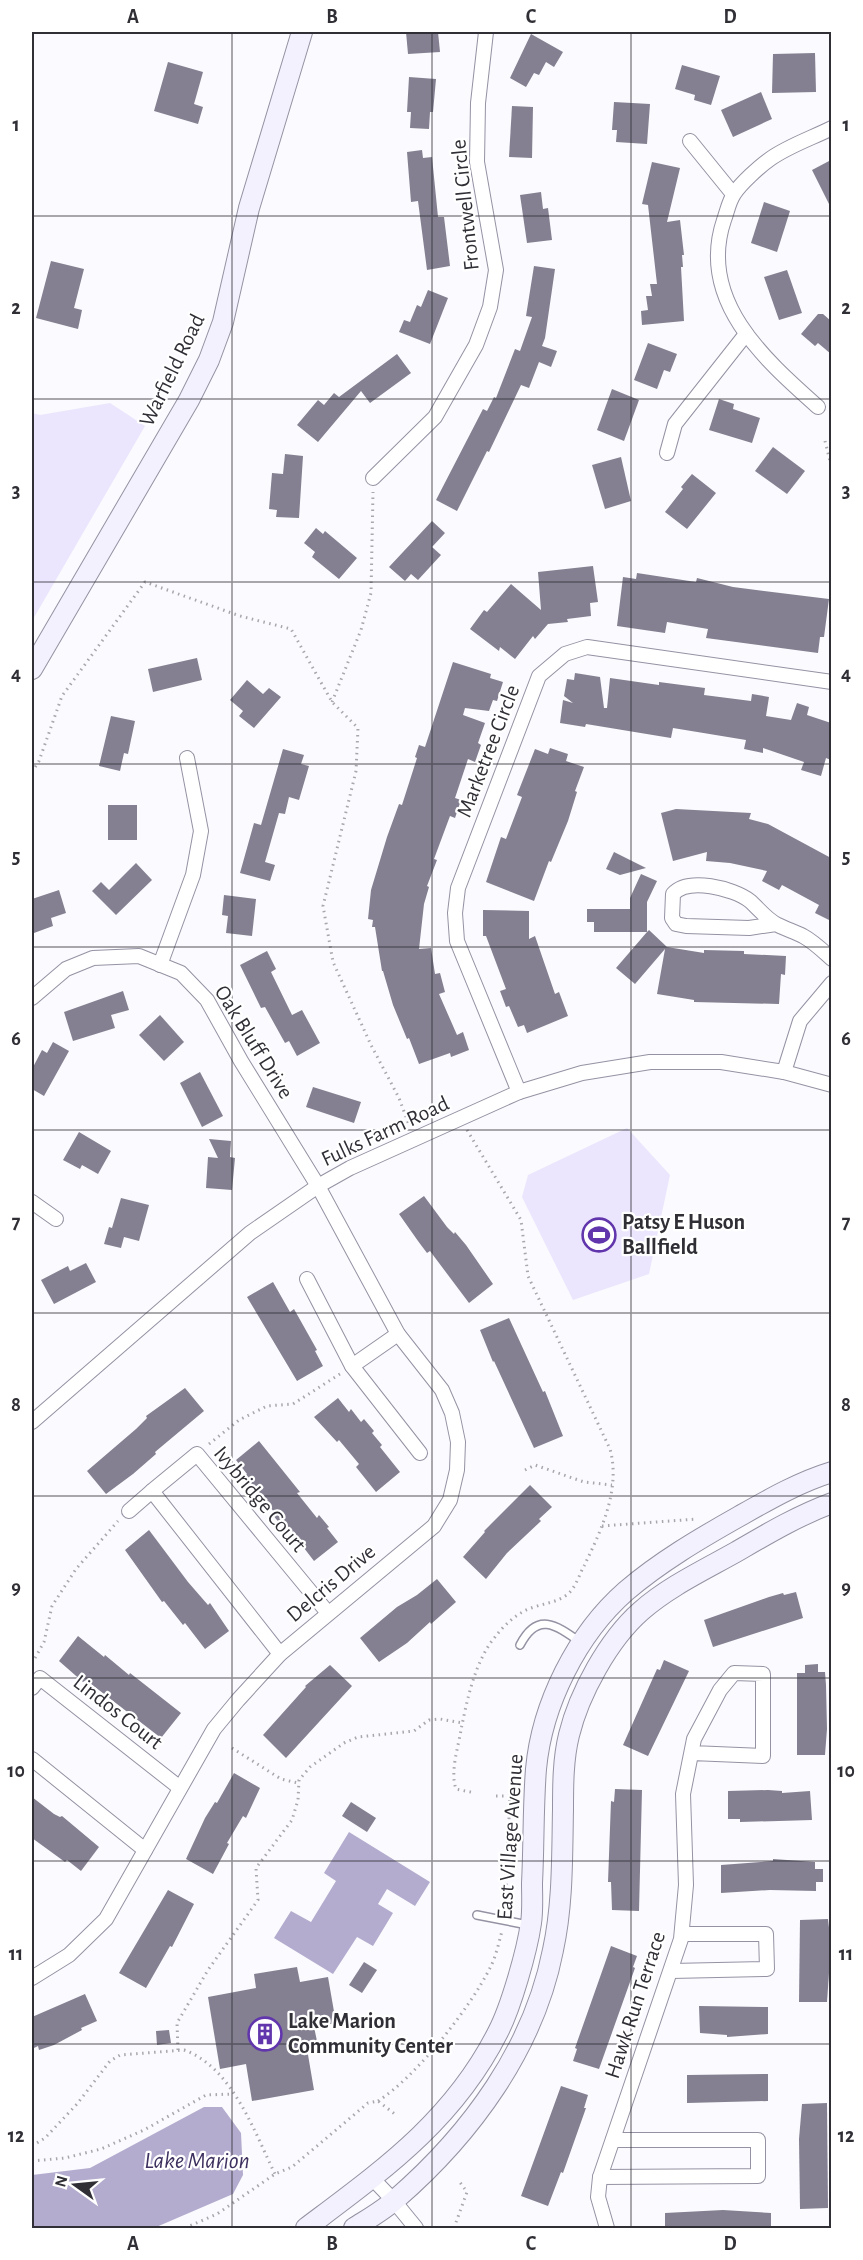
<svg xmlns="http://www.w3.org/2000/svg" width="863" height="2260" font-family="'Alegreya Sans',sans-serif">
<rect width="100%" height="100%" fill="#fbfafe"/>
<g fill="#ebe6fd">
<polygon points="110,403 145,426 32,621 32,413 40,415"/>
<polygon points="627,1128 670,1175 649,1274 573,1300 522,1197 528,1175"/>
</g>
<g fill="#b4acce">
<polygon points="349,1832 430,1882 415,1906 387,1889 378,1904 393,1913 373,1946 357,1937 333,1974 274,1938 291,1911 311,1922 336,1881 324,1873"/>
<polygon points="204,2107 222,2107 241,2133 243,2175 233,2194 154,2228 32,2228 32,2175 90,2168"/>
</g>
<g fill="#848091">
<polygon points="406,32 438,32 440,52 408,54"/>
<polygon points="531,34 563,52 554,67 546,62 539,75 534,73 526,87 510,78"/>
<polygon points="815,53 816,92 772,93 773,54"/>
<polygon points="168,62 203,72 194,104 203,107 198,124 154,111"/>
<polygon points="682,65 720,76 711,105 694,100 695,95 675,89"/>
<polygon points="409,77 436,79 433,112 430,112 429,129 410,128 411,112 407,112"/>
<polygon points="761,92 772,119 733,137 721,110"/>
<polygon points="614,102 650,104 647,144 616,142 617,130 612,130"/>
<polygon points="512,106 533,107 532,158 509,157"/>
<polygon points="422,150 423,158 432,157 438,217 444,217 450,266 427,270 418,201 411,202 407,152"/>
<polygon points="831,160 831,208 812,170"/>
<polygon points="652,162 680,168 667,222 680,220 684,255 682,255 683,267 681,267 684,321 642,325 641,311 648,310 646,296 652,296 650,284 657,284 648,205 642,204"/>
<polygon points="541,192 543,209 548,208 552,240 527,243 520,195"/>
<polygon points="764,202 790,211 777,252 751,243"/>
<polygon points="51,261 84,269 74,308 82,310 78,329 36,318"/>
<polygon points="534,266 555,269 545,338 542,346 557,351 551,367 539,362 529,388 521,385 489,452 487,451 457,511 436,500 483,409 487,411 494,397 496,398 515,349 520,351 532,317 526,316"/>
<polygon points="787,270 802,313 779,320 764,277"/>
<polygon points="428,290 448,298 430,344 399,332 404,320 410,322 417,305 421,307"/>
<polygon points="818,314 823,314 831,321 831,354 818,343 815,346 801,334"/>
<polygon points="648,343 677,354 670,372 664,370 657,389 634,380"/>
<polygon points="397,354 411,373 370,403 361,391 318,442 297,425 318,400 324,405 334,393 339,397"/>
<polygon points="612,389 639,400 624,441 597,430"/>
<polygon points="719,399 734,404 733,409 760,418 752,443 709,430"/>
<polygon points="773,447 805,471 787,494 755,471"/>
<polygon points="285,454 303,456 299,518 276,517 277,510 269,509 272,473 283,474"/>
<polygon points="621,457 631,501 605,509 592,465"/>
<polygon points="692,474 716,493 687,529 665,512 683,489 681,487"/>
<polygon points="432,521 445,533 432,547 441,555 418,580 411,574 405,581 389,567"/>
<polygon points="316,528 323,534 325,531 357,558 339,579 312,557 315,552 304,543"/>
<polygon points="593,566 598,602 590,603 591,616 567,619 568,622 548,624 535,639 533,636 515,659 500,647 499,651 470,629 484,610 487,612 511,584 541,610 538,572"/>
<polygon points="637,573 696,582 697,578 733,587 829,599 824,637 820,637 818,653 706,638 708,629 667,622 665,633 617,626 623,577 636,579"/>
<polygon points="197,658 202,680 153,692 148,669"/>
<polygon points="453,662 491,674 490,678 503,682 497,701 493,700 489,711 465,708 463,715 485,723 478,743 481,745 475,762 468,759 455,798 461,800 455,818 450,816 434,859 437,860 427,886 429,887 424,904 419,949 431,948 435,974 440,973 445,992 439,994 457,1035 463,1032 469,1050 451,1057 450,1053 419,1064 409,1038 407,1039 393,1005 383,971 382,971 375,927 372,927 373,920 368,919 371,890 387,837 399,804 402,805 417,758 415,757 419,745 425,747"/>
<polygon points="575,673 600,677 604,708 607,708 610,678 659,685 659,682 705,688 704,695 751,701 752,694 769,697 766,716 791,720 797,703 809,707 807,715 831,723 831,760 826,758 821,776 801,770 804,762 763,748 763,753 744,749 746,740 673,728 671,738 586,724 585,727 560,723 563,700 573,703 564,696 567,679 574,680"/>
<polygon points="247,680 263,694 269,688 281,697 254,728 239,716 243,711 230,700"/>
<polygon points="111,716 135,721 128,754 124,753 120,771 99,766"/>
<polygon points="550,748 568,754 566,761 584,767 575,791 577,792 568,821 551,862 549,861 534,901 486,882 501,837 506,839 522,797 517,795 535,749 548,754"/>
<polygon points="283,749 304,755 301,764 309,766 299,800 289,797 285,814 279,813 265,862 275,865 270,881 240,873 254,823 261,825"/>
<rect x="108" y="805" width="29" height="35"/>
<polygon points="676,809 751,813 749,819 768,824 831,858 831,921 815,913 819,905 782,885 779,890 762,881 767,871 730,863 706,861 707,852 673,861 661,813"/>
<polygon points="614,852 646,868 620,875 606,869"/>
<polygon points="136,863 152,880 116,915 92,891 101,882 109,890"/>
<polygon points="641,874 657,881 647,902 647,932 649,930 667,947 704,953 704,950 744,951 744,954 786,956 785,975 781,974 779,1004 694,1002 694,1000 657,994 665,949 635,984 616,968 647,932 594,932 594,922 587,922 587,909 630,909 630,898"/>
<polygon points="59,890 66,913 51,918 53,926 34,933 32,926 32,899"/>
<polygon points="224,895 256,899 252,936 226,933 228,916 222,915"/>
<polygon points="483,910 529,911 529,939 535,936 555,994 559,992 568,1016 527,1033 524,1025 518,1027 509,1006 506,1007 500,991 506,989 486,936 483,936"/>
<polygon points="267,951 276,969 271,972 292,1015 302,1010 320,1043 297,1056 289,1041 285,1043 265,1007 261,1008 240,965"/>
<polygon points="123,991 129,1010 111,1015 115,1028 73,1041 64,1012"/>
<polygon points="160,1015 184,1042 164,1061 139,1035"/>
<polygon points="53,1042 69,1051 44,1096 32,1089 32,1069 42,1050 47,1053"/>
<polygon points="200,1072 223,1116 202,1127 180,1083"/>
<polygon points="313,1087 361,1102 354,1123 306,1107"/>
<polygon points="79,1132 111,1151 98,1174 82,1165 80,1169 63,1160"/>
<polygon points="209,1139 231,1141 230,1157 235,1158 232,1190 206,1188 208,1157 218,1158"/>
<polygon points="424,1196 447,1227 454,1234 455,1232 466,1245 493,1284 469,1303 430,1251 427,1253 418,1241 399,1214"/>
<polygon points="121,1198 149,1205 139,1241 124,1237 121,1248 104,1244 109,1227 112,1228"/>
<polygon points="86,1263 96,1282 54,1304 41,1280 68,1266 70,1271"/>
<polygon points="273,1282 290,1312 294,1309 317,1350 315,1351 323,1366 297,1381 247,1297"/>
<polygon points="509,1318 543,1392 545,1391 563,1436 534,1448 494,1361 493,1362 480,1330"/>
<polygon points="185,1388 204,1411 155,1452 156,1454 133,1474 106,1494 87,1471 136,1429 147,1418 146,1416"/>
<polygon points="338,1398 349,1412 351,1409 361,1422 364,1419 374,1431 372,1433 382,1445 380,1447 400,1472 376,1492 356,1467 359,1464 339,1440 337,1442 314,1417"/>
<polygon points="259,1441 300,1492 297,1493 317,1518 319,1515 329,1527 327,1528 338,1542 314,1561 294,1535 283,1524 281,1525 272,1514 274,1512 255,1487 253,1488 244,1476 247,1474 236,1460"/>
<polygon points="530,1485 552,1507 539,1519 541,1521 507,1553 486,1579 463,1557 485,1532 484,1531"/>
<polygon points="149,1530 188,1582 208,1605 210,1603 229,1631 205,1649 185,1623 183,1625 164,1601 162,1602 125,1550"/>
<polygon points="437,1579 456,1602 431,1624 430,1622 407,1643 379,1662 360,1638 397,1607 417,1595"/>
<polygon points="796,1592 803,1618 713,1647 704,1620 769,1597 783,1593 784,1595"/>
<polygon points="78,1636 104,1657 105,1655 129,1675 130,1673 181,1713 161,1738 86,1680 83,1682 59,1661"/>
<polygon points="664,1660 689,1671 648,1756 623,1745 657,1669 660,1670"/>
<polygon points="818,1664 818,1672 825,1672 826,1685 827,1729 825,1755 797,1755 797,1673 805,1673 805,1665"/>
<polygon points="330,1665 352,1686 286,1758 263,1735 306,1687 305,1686"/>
<polygon points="234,1773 260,1788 246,1818 243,1816 227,1843 229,1844 213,1874 186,1859 205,1818 215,1802 217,1803"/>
<polygon points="615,1789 642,1790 639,1911 612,1910 611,1882 608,1882 611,1801 614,1802"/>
<polygon points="768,1790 782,1791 782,1793 810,1791 812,1820 740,1822 740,1819 728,1819 728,1791"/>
<polygon points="32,1797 54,1814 60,1817 62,1816 99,1847 81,1871 67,1860 65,1862 32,1838"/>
<polygon points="351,1802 376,1818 367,1832 342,1816"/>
<polygon points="773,1859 815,1862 815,1869 823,1869 823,1882 816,1882 816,1891 770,1890 721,1893 721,1865 773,1861"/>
<polygon points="168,1890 194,1904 172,1947 170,1946 146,1988 119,1973"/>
<polygon points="828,1919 831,1945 827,2002 799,2002 800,1920"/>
<polygon points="611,1946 637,1956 633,1967 635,1968 599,2069 573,2061 577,2049 575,2048"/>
<polygon points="364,1962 377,1970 362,1993 349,1985"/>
<polygon points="297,1967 300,1982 328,1977 336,2023 314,2027 317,2041 306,2043 314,2090 252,2101 246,2064 220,2069 208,1997 256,1988 254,1974"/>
<polygon points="85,1994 97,2021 81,2028 82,2030 54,2045 39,2050 38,2046 32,2049 32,2017"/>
<polygon points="699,2006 768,2007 768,2034 727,2037 727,2035 700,2033"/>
<polygon points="169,2030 171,2043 157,2045 156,2031"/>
<polygon points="768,2074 768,2101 687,2103 687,2075"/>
<polygon points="561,2086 588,2095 584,2108 586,2108 563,2173 561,2172 548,2206 521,2196"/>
<polygon points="827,2103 828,2208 800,2209 799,2139 802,2104"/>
<polygon points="723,2210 771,2213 771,2229 665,2229 665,2213"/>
</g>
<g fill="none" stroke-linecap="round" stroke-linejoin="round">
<defs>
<g id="lane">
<path d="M520 1645C537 1612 555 1624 580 1642"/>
<polyline points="477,1915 528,1925"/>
</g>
<g id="street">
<polyline points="690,141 733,194"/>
<path d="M818 407C764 359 697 300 724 220 727 212 729 201 734 194 740 184 760 166 770 159 788 146 812 138 832 128"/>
<polyline points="667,453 675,424 746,334"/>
<polyline points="373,478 435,417 476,345 490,307 496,270 477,162 478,103 486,32"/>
<path d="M776 924 749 928 686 926 676 924 672 918 673 894C688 877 733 888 750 901 759 909 767 920 778 925 786 929 795 932 803 936 814 942 823 951 832 959"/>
<polyline points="160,965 193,875 201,831 187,758"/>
<polyline points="32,998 66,969 93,958 139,956 181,973 207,1000 241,1061 318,1186 398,1334 442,1390 452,1413 458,1442 457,1470 450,1500 434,1526 280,1654 238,1700 214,1729 106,1919 69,1955 32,1978"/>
<polyline points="784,1072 800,1021 832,983"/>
<polyline points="519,1092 457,941 455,913 458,888 539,676 565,654 587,647 832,682"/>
<polyline points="32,1202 56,1219"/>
<polyline points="307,1279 352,1366 420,1453"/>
<polyline points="352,1366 398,1334"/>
<polyline points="32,1422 250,1233 318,1186 350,1168 519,1092 582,1073 650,1062 721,1062 784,1072 832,1085"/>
<polyline points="129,1511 152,1491"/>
<polyline points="280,1654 152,1491 197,1454 328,1613"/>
<polyline points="32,1688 40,1678 180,1788"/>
<polyline points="32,1759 145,1850"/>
<polyline points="671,1971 767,1969 766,1934 682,1934"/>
<polyline points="600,2177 758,2176 758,2140 613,2140"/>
<polyline points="372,2178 394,2201 416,2228"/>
<polyline points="607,2228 598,2197 600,2177 681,1939 686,1885 683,1794 694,1739 720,1690 734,1673 763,1674 763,1756 692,1753"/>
</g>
<g id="secondary">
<polyline points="32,669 189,400 209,360 223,322 249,208 302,32"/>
<path d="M306 2228C383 2170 453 2121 498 2032 511 2007 527 1951 531 1923 533 1910 532 1896 532 1883 534 1845 533 1807 536 1769 542 1704 577 1634 626 1591 660 1562 699 1539 738 1517 768 1500 799 1482 832 1472"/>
<path d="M354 2228C368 2219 384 2210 396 2199 471 2134 534 2048 553 1950 563 1904 562 1857 563 1810 563 1786 563 1759 569 1735 579 1694 608 1640 641 1611 668 1587 704 1570 736 1552 767 1534 797 1516 832 1503"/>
</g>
</defs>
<use href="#lane" stroke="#9592a3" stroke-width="10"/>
<use href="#street" stroke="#9592a3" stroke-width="16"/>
<use href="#secondary" stroke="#9592a3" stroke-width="22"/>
<g stroke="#a9a7ac" stroke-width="3" stroke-dasharray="1.5 4.5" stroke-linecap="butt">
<polyline points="825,441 832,469"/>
<polyline points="332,702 361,630 371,593 373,492"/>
<polyline points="32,772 39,761 62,696 145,582 240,616 291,629 332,702 358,728 356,771 323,906 333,962 371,1045 399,1098 409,1125"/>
<path d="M467 1130 521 1220 528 1276 610 1449C621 1489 601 1531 584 1566 579 1575 576 1587 568 1594 558 1602 546 1603 534 1607 518 1612 505 1624 495 1637 475 1661 467 1700 461 1730 458 1748 450 1772 456 1789L475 1793"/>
<polyline points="209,1444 239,1420 267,1406 293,1404 340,1374"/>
<polyline points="525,1470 535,1465 584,1482 612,1485"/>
<polyline points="602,1526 697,1519"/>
<polyline points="35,1658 44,1642 52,1606 76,1569 118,1521"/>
<polyline points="232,1748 281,1779 298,1783"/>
<polyline points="496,1796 510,1796 516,1787"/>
<polyline points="505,1909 510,1796"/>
<polyline points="178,2050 177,2023 208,1970 258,1900 256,1868 292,1820 298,1800 299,1780 310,1767 344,1743 358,1737 414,1731 429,1720 440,1719 463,1723"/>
<path d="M378 2101C416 2077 471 2007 491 1966 496 1956 499 1942 502 1931"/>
<path d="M32 2146 45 2138 77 2104 110 2061 120 2055 184 2050C232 2067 254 2131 275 2174"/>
<polyline points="32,2161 65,2158 101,2149 144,2130 206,2095 233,2094"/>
<polyline points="185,2228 217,2214 275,2174 292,2167 368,2103 378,2101 396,2115"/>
<polyline points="454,2228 467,2192 459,2181"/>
</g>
<use href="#lane" stroke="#fff" stroke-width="7"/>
<use href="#street" stroke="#fff" stroke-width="14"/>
<use href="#secondary" stroke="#f3f1fe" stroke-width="20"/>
</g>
<path fill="none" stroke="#312f36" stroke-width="1.5" stroke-opacity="0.55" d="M232 32V2228M432 32V2228M631 32V2228M32 216H832M32 399H832M32 582H832M32 764H832M32 947H832M32 1130H832M32 1313H832M32 1496H832M32 1678H832M32 1861H832M32 2044H832"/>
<defs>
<symbol id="stadium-ring" viewBox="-11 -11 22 22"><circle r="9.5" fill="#fff" stroke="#6135ac" stroke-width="1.5"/><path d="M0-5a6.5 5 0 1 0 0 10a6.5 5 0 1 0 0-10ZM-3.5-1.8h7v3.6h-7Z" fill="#6135ac"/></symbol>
<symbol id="building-ring" viewBox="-11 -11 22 22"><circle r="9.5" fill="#fff" stroke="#6135ac" stroke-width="1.5"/><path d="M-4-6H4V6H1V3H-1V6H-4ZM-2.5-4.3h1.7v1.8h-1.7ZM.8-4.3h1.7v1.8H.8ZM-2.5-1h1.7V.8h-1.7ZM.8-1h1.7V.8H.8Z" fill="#6135ac"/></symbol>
</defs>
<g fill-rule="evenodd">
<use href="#stadium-ring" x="580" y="1216" width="38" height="38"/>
<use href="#building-ring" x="246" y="2015" width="38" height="38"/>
</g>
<g text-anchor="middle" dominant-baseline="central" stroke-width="4.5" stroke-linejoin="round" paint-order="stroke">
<g font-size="22" fill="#312f36" stroke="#fff">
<text transform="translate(465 205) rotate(-96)">Frontwell Circle</text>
<text transform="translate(172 370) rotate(-64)">Warfield Road</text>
<text transform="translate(488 751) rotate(-69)">Marketree Circle</text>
<text transform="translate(254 1042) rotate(58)">Oak Bluff Drive</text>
<text transform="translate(385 1131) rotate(-25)">Fulks Farm Road</text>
<text transform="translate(260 1499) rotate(50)">Ivybridge Court</text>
<text transform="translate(331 1583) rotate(-40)">Delcris Drive</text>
<text transform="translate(118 1712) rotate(38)">Lindos Court</text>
<text transform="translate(510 1837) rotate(-86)">East Village Avenue</text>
<text transform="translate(635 2005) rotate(-72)">Hawk Run Terrace</text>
</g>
<g font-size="22" font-weight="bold" fill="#312f36" stroke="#fff" text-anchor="start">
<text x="622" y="1222">Patsy E Huson<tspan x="622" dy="25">Ballfield</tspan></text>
<text x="288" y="2021">Lake Marion<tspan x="288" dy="25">Community Center</tspan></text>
</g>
<g font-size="24" font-style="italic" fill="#3e315f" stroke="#fff">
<text x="197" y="2161">Lake Marion</text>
</g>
</g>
<rect width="863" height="2260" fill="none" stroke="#ffffff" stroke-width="66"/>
<g transform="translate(75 2185) rotate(285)" stroke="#ffffff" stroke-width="4.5" paint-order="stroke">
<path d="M0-4.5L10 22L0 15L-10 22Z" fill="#312f36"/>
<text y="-9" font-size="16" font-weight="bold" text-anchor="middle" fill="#312f36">N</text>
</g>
<rect x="33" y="33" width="797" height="2194" fill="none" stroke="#312f36" stroke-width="2"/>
<g font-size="20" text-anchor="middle" font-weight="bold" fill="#312f36">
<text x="133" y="23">A</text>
<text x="332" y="23">B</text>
<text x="531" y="23">C</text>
<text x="730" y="23">D</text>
<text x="16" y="131">1</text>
<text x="846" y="131">1</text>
<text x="16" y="314">2</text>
<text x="846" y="314">2</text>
<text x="16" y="497">3</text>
<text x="846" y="497">3</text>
<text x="16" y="680">4</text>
<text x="846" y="680">4</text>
<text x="16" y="863">5</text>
<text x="846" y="863">5</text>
<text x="16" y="1045">6</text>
<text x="846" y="1045">6</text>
<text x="16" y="1228">7</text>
<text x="846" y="1228">7</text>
<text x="16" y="1411">8</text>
<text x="846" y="1411">8</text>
<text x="16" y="1594">9</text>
<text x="846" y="1594">9</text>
<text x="16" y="1777">10</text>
<text x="846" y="1777">10</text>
<text x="16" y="1960">11</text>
<text x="846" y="1960">11</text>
<text x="16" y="2142">12</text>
<text x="846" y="2142">12</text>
<text x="133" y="2250">A</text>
<text x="332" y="2250">B</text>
<text x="531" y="2250">C</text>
<text x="730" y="2250">D</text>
</g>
</svg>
